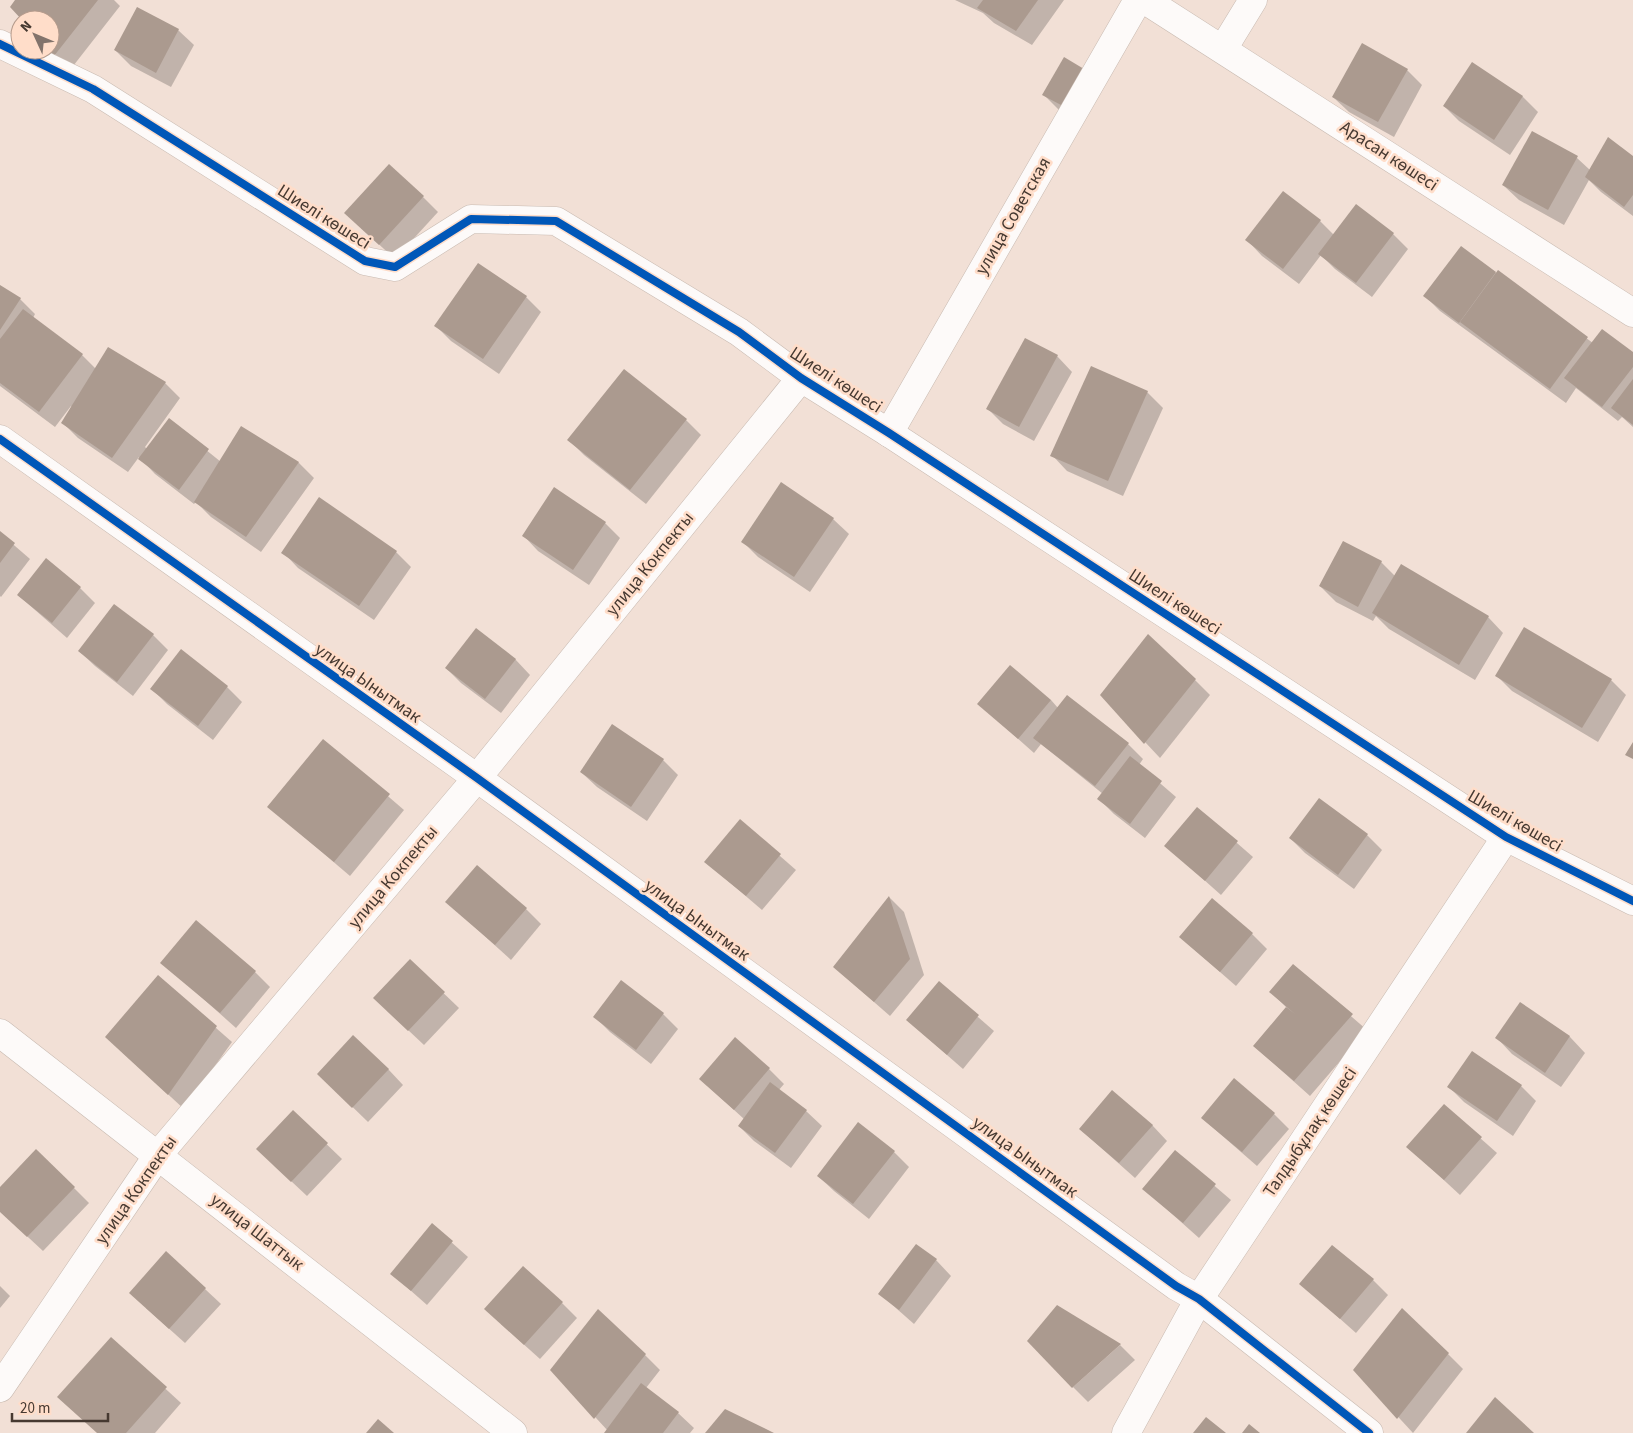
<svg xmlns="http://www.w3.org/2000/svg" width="1633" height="1433" font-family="'Source Sans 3',sans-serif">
<rect width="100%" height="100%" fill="#f2e0d6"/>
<g fill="#0003">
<polygon points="17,0 114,0 120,6 70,70 50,49 50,20 24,20"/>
<polygon points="955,0 1064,0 1032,45 994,23 983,13"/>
<polygon points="178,30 194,45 171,87 131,66 115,50"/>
<polygon points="1064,59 1078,121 1059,110 1044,95"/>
<polygon points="1472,64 1523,97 1538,112 1510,155 1459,121 1444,106"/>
<polygon points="1407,70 1422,85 1394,137 1349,112 1333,97"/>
<polygon points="1532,133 1577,158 1590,170 1633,157 1633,216 1601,192 1589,180 1564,225 1519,200 1503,185"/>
<polygon points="423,197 438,212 395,259 361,228"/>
<polygon points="1320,221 1334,235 1393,234 1408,249 1372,297 1335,269 1321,255 1299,284 1262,256 1247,240"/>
<polygon points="1461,248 1593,343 1633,354 1633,427 1622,417 1618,421 1576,388 1566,403 1440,311 1425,296"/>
<polygon points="0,286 20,299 35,314 33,318 82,355 96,369 165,383 180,398 145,447 147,449 169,420 221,462 242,428 299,463 314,478 261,552 211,517 196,502 194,504 155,474 139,457 128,472 78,438 63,423 72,407 71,406 55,427 0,386"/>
<polygon points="526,297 541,312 499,374 451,341 436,326"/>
<polygon points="1057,356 1072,372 1034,441 1003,424 988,409"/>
<polygon points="1147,392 1163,408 1123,496 1067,471 1052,455"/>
<polygon points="686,420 701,435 646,504 584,455 569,440"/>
<polygon points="833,519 849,534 810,592 758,557 743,542"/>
<polygon points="605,523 620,538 589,585 538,551 523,535"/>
<polygon points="0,533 30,559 1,597 0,596"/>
<polygon points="283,552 396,552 411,567 374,620 298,568"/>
<polygon points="1381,562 1395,576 1488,617 1503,633 1475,680 1389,629 1376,616 1373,621 1336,602 1320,586"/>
<polygon points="80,588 95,603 67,638 18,595"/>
<polygon points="153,635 168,650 133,696 95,666 79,651"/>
<polygon points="181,651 227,687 242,702 213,740 167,704 152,689"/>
<polygon points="515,659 530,675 501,713 461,683 446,668"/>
<polygon points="1497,676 1611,680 1626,695 1598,742 1512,691"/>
<polygon points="1195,680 1210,695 1160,758 1101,695"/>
<polygon points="1051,700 1058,708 1128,744 1143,759 1139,765 1176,797 1145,838 1114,814 1099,799 1103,794 1041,744 1034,753 979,704"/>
<polygon points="324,741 404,810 350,876 269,807"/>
<polygon points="663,760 678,775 647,821 597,787 581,772"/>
<polygon points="1198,809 1253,857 1221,895 1166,846"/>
<polygon points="740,821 796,870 762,910 706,862"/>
<polygon points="1367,835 1382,850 1354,889 1305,853 1290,838"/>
<polygon points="889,897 904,912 924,975 890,1016 834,967"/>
<polygon points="447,902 526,909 541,924 511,960"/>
<polygon points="1252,934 1267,949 1236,986 1180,937"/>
<polygon points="410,961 459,1008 424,1045 390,1013"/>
<polygon points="162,962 255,972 270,987 236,1028"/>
<polygon points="1293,966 1367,1030 1310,1096 1254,1046 1287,1008 1271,992"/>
<polygon points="158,977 232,1042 184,1109 122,1052"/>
<polygon points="939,983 994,1031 963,1069 907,1020"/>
<polygon points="1521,1004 1570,1037 1585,1053 1561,1087 1512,1054 1497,1038"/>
<polygon points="663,1014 678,1029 651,1064 610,1032 595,1017"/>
<polygon points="388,1069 403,1085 368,1122 334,1089"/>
<polygon points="769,1069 784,1084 778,1091 806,1111 822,1126 791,1168 754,1141 739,1126 744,1119 700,1079"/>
<polygon points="1521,1086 1536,1101 1513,1136 1464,1102 1449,1087"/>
<polygon points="1444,1106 1497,1153 1460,1195 1408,1147"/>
<polygon points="293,1112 342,1159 307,1196 273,1164"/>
<polygon points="1274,1114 1289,1129 1257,1166 1202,1118"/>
<polygon points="1152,1125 1167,1141 1135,1178 1080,1129"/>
<polygon points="894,1152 909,1167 869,1219 834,1191 818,1176"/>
<polygon points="1175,1152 1231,1200 1199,1238 1144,1189"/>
<polygon points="0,1188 74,1188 89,1203 43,1251 0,1211"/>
<polygon points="432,1225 468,1257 427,1305 392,1274"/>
<polygon points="936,1260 951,1276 914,1324 880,1294"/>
<polygon points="1373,1280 1388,1295 1356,1333 1301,1284"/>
<polygon points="0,1286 10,1296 0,1308"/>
<polygon points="205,1289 221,1304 185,1343 146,1308"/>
<polygon points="562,1303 577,1318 540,1359 501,1324"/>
<polygon points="111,1339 181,1403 155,1433 97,1433"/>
<polygon points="1120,1345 1135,1360 1088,1402 1073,1387"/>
<polygon points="1448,1354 1463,1369 1413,1433 1355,1370"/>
<polygon points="645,1355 660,1370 646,1388 678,1413 694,1428 690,1433 606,1433 608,1431 552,1370"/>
</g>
<g fill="#ab9a8f">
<polygon points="15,0 98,0 54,56 50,51 50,20 22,20 10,7"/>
<polygon points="983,0 1038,0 1016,31 977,8"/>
<polygon points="137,7 179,29 156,73 114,50"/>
<polygon points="1362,43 1408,69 1378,122 1332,97"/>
<polygon points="1064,57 1084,69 1063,106 1042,95"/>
<polygon points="1472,62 1523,96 1494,140 1443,106"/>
<polygon points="1532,131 1578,156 1548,210 1502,185"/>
<polygon points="1608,137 1633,156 1633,195 1624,207 1585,177"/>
<polygon points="389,164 424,196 379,245 344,213"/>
<polygon points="1283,191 1321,220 1283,269 1245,240"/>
<polygon points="1356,204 1394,233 1356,283 1318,254"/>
<polygon points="1461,246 1496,272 1459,323 1423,296"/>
<polygon points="478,263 527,296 483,359 434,326"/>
<polygon points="1498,270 1588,337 1550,389 1460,322"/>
<polygon points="0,285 21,298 0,330"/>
<polygon points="23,309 83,354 39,412 0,383 0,339"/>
<polygon points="1602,329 1633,352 1633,367 1602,407 1564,378"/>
<polygon points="1025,338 1058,355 1019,427 986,409"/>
<polygon points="108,347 166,382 112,458 61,423"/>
<polygon points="1091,366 1148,391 1108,481 1050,456"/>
<polygon points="624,369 687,419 630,490 567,440"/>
<polygon points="1633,379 1633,425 1611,408"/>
<polygon points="169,418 209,449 179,490 138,459"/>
<polygon points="241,426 299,462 246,537 194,502"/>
<polygon points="781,482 834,518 794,577 741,542"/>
<polygon points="554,487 606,522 573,570 522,536"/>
<polygon points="319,497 397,551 359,606 281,553"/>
<polygon points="0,531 15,543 0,563"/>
<polygon points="1343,541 1382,561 1358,607 1319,586"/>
<polygon points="46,558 81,587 52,623 17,595"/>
<polygon points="1401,564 1489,616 1459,665 1372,613"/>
<polygon points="114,604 154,634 117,682 78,651"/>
<polygon points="1524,627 1612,679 1582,728 1495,676"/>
<polygon points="476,628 516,659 485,699 445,668"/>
<polygon points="1148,634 1196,679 1144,744 1100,695"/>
<polygon points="181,649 228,686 198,726 150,689"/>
<polygon points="1010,665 1051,700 1018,739 977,704"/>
<polygon points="1067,695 1129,743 1095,786 1033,738"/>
<polygon points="612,724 664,759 631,807 580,772"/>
<polygon points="323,739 390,794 334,862 267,807"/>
<polygon points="1633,742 1633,759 1625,755"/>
<polygon points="1130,756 1162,781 1130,824 1097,799"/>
<polygon points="1319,798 1368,834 1338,875 1289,838"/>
<polygon points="1197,807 1238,841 1205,881 1164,846"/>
<polygon points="740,819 781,854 746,896 704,862"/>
<polygon points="477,865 527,908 495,945 445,902"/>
<polygon points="889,896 910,959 874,1002 833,967"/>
<polygon points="1212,898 1253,933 1220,972 1179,937"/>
<polygon points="196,920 256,971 220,1013 160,963"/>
<polygon points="410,959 445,992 408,1031 373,998"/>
<polygon points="1293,964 1353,1014 1294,1081 1253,1046 1286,1007 1295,1014 1269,992"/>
<polygon points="158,975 217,1026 168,1095 105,1037"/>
<polygon points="621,980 664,1013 636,1050 593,1017"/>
<polygon points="939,981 979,1015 947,1055 906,1020"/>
<polygon points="1520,1002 1570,1036 1545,1073 1495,1038"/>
<polygon points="353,1035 389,1069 352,1108 317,1074"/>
<polygon points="735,1037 770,1068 734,1110 699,1079"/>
<polygon points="1472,1051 1522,1085 1497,1121 1447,1087"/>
<polygon points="1234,1078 1275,1113 1242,1152 1201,1118"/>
<polygon points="770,1082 807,1110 775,1153 738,1126"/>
<polygon points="1112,1090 1153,1125 1119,1163 1079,1129"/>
<polygon points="1444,1104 1482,1137 1444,1180 1406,1147"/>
<polygon points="293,1110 328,1143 291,1182 256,1149"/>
<polygon points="858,1122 895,1151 853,1204 817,1176"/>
<polygon points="36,1149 75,1187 27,1237 0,1212 0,1187"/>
<polygon points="1175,1150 1216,1184 1183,1223 1142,1189"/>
<polygon points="432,1223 453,1241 411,1291 390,1274"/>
<polygon points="916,1244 937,1259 899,1310 878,1294"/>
<polygon points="1332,1245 1374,1279 1340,1319 1299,1284"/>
<polygon points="166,1251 206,1288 169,1329 129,1293"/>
<polygon points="523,1266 563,1302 524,1345 484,1309"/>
<polygon points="1057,1305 1121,1344 1072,1388 1027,1341"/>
<polygon points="1402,1308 1449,1353 1397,1419 1353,1370"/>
<polygon points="598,1309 646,1354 594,1419 550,1370"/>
<polygon points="111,1337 167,1387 126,1433 97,1433 57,1397"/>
<polygon points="641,1383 679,1412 663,1433 604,1433"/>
<polygon points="1495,1397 1534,1433 1466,1433"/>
<polygon points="725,1409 774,1433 705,1433"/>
<polygon points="1206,1417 1226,1433 1193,1433"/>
<polygon points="378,1419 394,1433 366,1433"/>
<polygon points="1249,1424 1260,1433 1242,1433"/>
</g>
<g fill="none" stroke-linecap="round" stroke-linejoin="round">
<defs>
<g id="minor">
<polyline points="1145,0 1633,313"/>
<polyline points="0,44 93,89 365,261 395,267 471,219 556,221 739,332 801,378 889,433 1506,837 1633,901"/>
<polyline points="1223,49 1253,0"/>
<polyline points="889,433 1138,0"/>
<polyline points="0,439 477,778 1176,1286 1199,1299 1369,1433"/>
<polyline points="0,1033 513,1433"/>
<polyline points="0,1388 158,1155 477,778 801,378"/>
<polyline points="1126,1433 1199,1299 1506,837"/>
</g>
</defs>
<use href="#minor" stroke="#c8bab1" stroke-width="29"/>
<use href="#minor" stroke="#fdfaf9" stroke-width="28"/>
<defs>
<g id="cycleway">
<polyline points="0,44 93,89 365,261 395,267 471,219 556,221 739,332 801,378 889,433 1506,837 1633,901"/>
<polyline points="0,439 477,778 1176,1286 1199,1299 1369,1433"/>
</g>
</defs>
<use href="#cycleway" stroke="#ffddc9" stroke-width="11"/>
<use href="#cycleway" stroke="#0057b8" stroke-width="8"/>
</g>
<g text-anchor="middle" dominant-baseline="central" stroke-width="5" stroke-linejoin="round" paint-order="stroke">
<g font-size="18" fill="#463931" stroke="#ffddc9">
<text transform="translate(1389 156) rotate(33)">Арасан көшесі</text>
<text transform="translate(1013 216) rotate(-60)">улица Советская</text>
<text transform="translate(324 217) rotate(32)">Шиелі көшесі</text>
<text transform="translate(836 380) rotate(33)">Шиелі көшесі</text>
<text transform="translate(650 564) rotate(-51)">улица Кокпекты</text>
<text transform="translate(1175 602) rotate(33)">Шиелі көшесі</text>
<text transform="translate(368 683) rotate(35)">улица Ынытмак</text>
<text transform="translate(1515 821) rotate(30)">Шиелі көшесі</text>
<text transform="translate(393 877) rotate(-50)">улица Кокпекты</text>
<text transform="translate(697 920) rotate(36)">улица Ынытмак</text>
<text transform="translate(1310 1132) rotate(-56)">Талдыбұлақ көшесі</text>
<text transform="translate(1025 1157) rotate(36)">улица Ынытмак</text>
<text transform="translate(136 1190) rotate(-55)">улица Кокпекты</text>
<text transform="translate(257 1232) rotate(38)">улица Шаттык</text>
</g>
</g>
<g transform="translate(35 35) rotate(314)"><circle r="24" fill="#ffddc9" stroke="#b59b8c"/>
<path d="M0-4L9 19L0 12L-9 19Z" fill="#82736b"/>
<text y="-8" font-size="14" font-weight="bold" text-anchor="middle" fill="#463931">N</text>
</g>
<path d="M12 1413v8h96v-8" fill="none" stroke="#463931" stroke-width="2.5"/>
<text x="20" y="1413" font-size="15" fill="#463931" stroke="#ffddc9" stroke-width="4" paint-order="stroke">20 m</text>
</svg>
